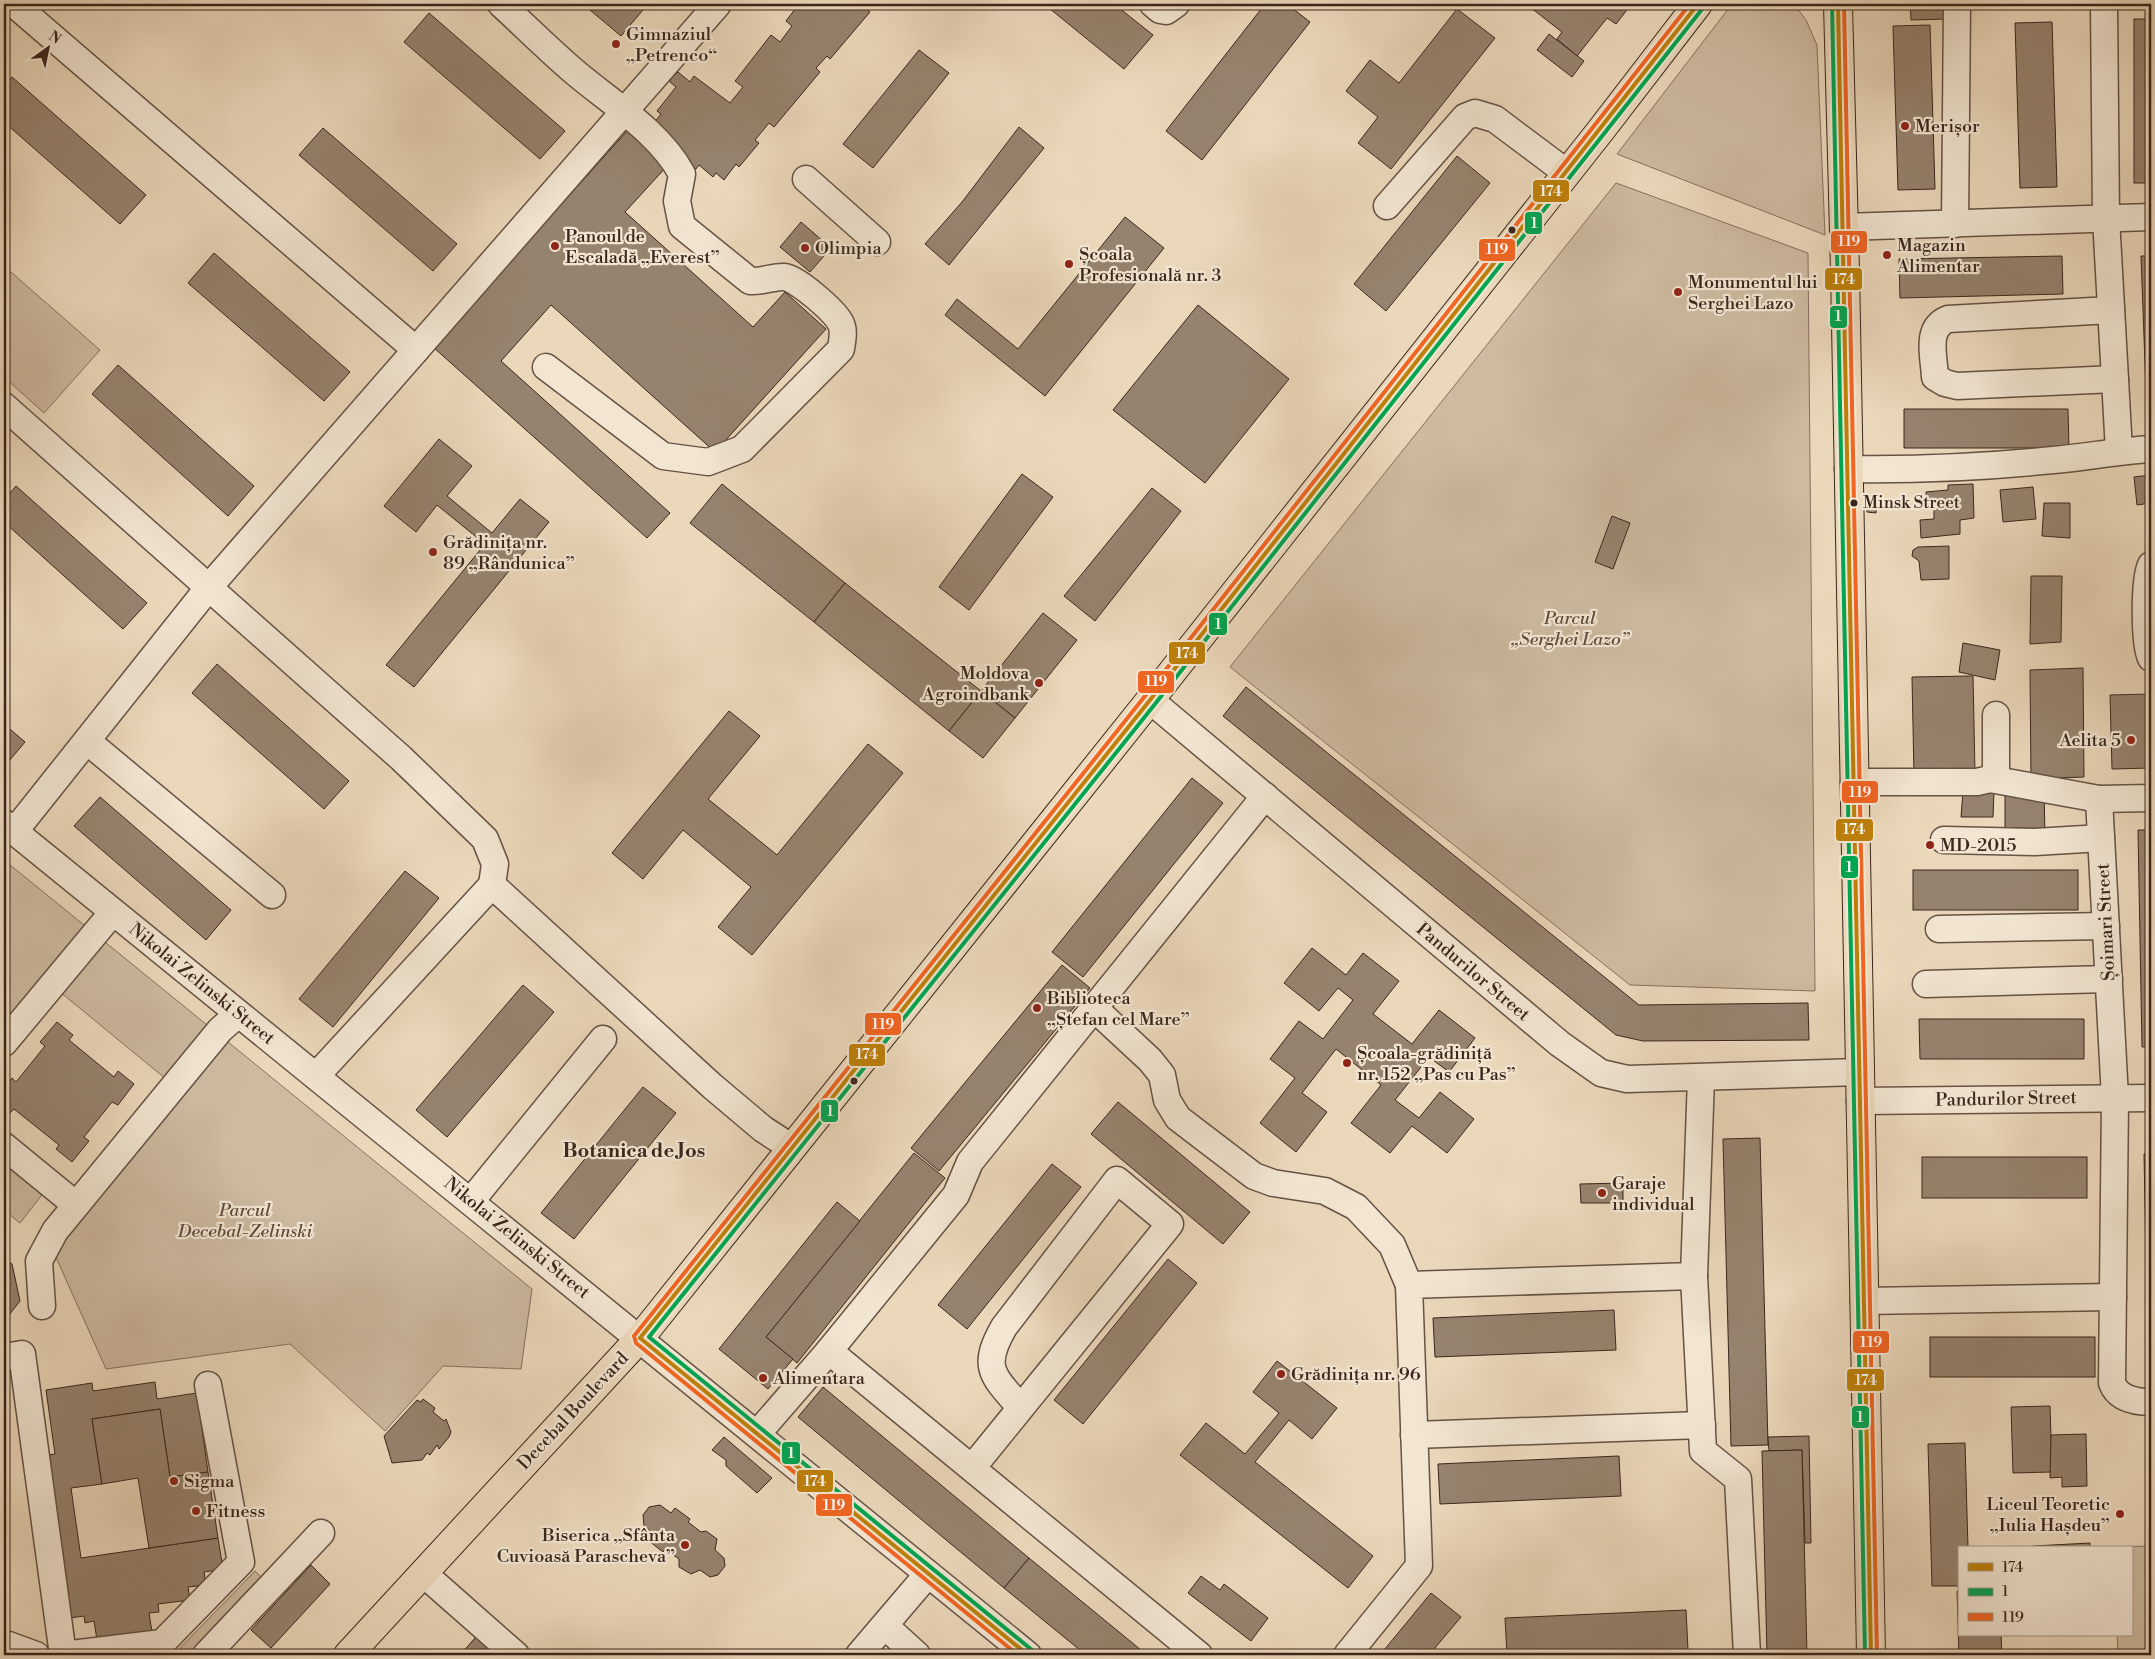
<svg xmlns="http://www.w3.org/2000/svg" width="2155" height="1659" font-family="'Libre Bodoni',serif">
<rect width="100%" height="100%" fill="#ebd8bb"/>
<filter id="stains"><feTurbulence type="fractalNoise" baseFrequency=".004" numOctaves="4"/><feColorMatrix values="0 0 0 0 .2 0 0 0 0 .09 0 0 0 0 .02 0 0 0 .5 -.17"/></filter>
<radialGradient id="worn" r=".72"><stop offset=".6" stop-color="#630" stop-opacity="0"/><stop offset="1" stop-color="#630" stop-opacity=".3"/></radialGradient>
<g fill="#cdbaa0" stroke="#84705e">
<polygon points="1732,4 1794,4 1806,20 1817,45 1825,235 1617,154"/>
<polygon points="1616,183 1808,253 1815,991 1630,985 1230,667"/>
<polygon points="4,266 100,350 44,413 4,377"/>
<polygon points="4,860 532,1289 521,1369 443,1366 385,1431 290,1344 106,1369 54,1253 183,1093 48,982 4,1035"/>
<polygon points="4,1149 45,1191 20,1223 4,1210"/>
<polygon points="2151,1546 2151,1655 2118,1655 2117,1635 2131,1635 2131,1548 2114,1547"/>
<polygon points="255,1571 265,1581 192,1655 188,1655 180,1648"/>
</g>
<g fill="#96836f" stroke="#3a261d">
<polygon points="596,4 648,4 621,36 590,10"/>
<polygon points="799,4 869,4 865,8 870,12 830,59 827,56 816,68 820,72 774,127 769,123 755,140 759,143 739,167 736,164 724,180 716,173 713,177 699,165 696,169 676,153 654,123 661,114 657,111 676,87 670,82 671,78 678,72 690,82 694,76 730,103 743,87 735,81 771,35 780,42 792,26 786,21"/>
<polygon points="1044,4 1114,4 1153,35 1124,69"/>
<polygon points="1265,4 1287,4 1310,22 1202,160 1166,131"/>
<polygon points="1526,4 1627,4 1630,6 1616,24 1607,18 1577,56 1557,39 1562,32"/>
<polygon points="1910,4 1946,4 1947,19 1911,20"/>
<polygon points="1457,9 1495,38 1391,169 1358,143 1378,117 1346,91 1370,60 1399,83"/>
<polygon points="429,13 565,131 540,159 404,42"/>
<rect x="2134" y="19" width="17" height="164"/>
<polygon points="2052,22 2057,187 2020,188 2015,23"/>
<polygon points="1930,25 1935,189 1898,190 1893,26"/>
<polygon points="1549,34 1584,61 1572,77 1537,50"/>
<polygon points="919,50 949,73 873,168 843,144"/>
<polygon points="12,77 146,195 120,224 4,122 4,87"/>
<polygon points="1019,127 1044,148 949,265 925,244 962,202"/>
<polygon points="323,128 457,244 433,271 299,155"/>
<polygon points="628,130 668,165 625,212 753,327 785,292 826,329 715,452 551,305 501,361 670,513 647,538 433,347"/>
<polygon points="1457,156 1490,183 1386,311 1354,284"/>
<polygon points="1125,217 1164,248 1045,396 945,315 957,299 1018,349"/>
<polygon points="801,222 831,248 810,272 780,247"/>
<polygon points="214,253 350,372 324,401 188,283"/>
<polygon points="2062,256 2063,294 1900,298 1899,259"/>
<polygon points="2141,256 2151,256 2151,418 2147,418"/>
<polygon points="1198,305 1289,379 1205,483 1113,410"/>
<polygon points="118,365 254,486 228,516 92,394"/>
<polygon points="1904,409 2068,409 2069,448 1904,448"/>
<polygon points="439,439 472,466 447,496 492,533 520,499 549,522 414,687 386,665 485,544 437,505 416,532 384,506"/>
<polygon points="1022,474 1053,497 969,610 939,587"/>
<polygon points="2151,475 2151,503 2137,505 2134,477"/>
<polygon points="722,484 845,583 814,622 690,523"/>
<polygon points="1973,484 1974,518 1960,520 1960,534 1921,538 1920,520 1934,519 1934,509 1927,509 1926,492 1948,490 1948,485"/>
<polygon points="16,486 147,603 123,629 4,522 4,500"/>
<polygon points="2033,487 2036,519 2003,522 2000,490"/>
<polygon points="1152,488 1181,511 1095,621 1064,596"/>
<polygon points="1867,496 1877,496 1876,513 1867,512"/>
<polygon points="2044,503 2070,503 2070,538 2042,536"/>
<polygon points="1612,516 1630,523 1613,569 1595,562"/>
<polygon points="1949,546 1949,579 1921,580 1919,561 1912,556 1913,550 1918,547"/>
<polygon points="2031,576 2062,576 2061,642 2030,644"/>
<polygon points="845,583 981,691 949,731 814,622"/>
<polygon points="1043,613 1077,640 1015,718 981,691"/>
<polygon points="1963,643 2000,650 1995,680 1959,672"/>
<polygon points="217,664 349,781 324,809 192,693"/>
<polygon points="2083,668 2084,777 2031,779 2030,670"/>
<polygon points="1973,676 1975,774 1914,775 1912,677"/>
<polygon points="1246,687 1639,1005 1808,1003 1809,1040 1643,1041 1616,1035 1223,716"/>
<polygon points="981,691 1015,718 983,758 949,731"/>
<polygon points="2150,694 2151,768 2112,769 2110,695"/>
<polygon points="729,711 760,736 708,799 777,855 868,744 903,773 752,955 718,927 751,887 683,830 643,879 612,853"/>
<polygon points="4,724 25,742 4,767"/>
<polygon points="1192,778 1223,803 1083,977 1052,952"/>
<polygon points="2005,790 2044,791 2045,835 2021,836 2022,828 2005,828"/>
<polygon points="1963,791 1994,791 1993,817 1961,817"/>
<polygon points="100,797 231,910 206,940 74,826"/>
<polygon points="2138,830 2151,830 2151,1047 2142,1047"/>
<rect x="1913" y="870" width="165" height="40"/>
<polygon points="405,871 439,898 333,1027 299,999"/>
<polygon points="1312,948 1346,975 1363,953 1399,981 1373,1014 1412,1044 1439,1010 1475,1038 1449,1072 1429,1057 1395,1100 1419,1118 1440,1092 1474,1119 1447,1153 1412,1126 1390,1153 1351,1123 1381,1085 1336,1049 1302,1093 1327,1112 1296,1152 1260,1123 1295,1078 1270,1059 1299,1021 1323,1039 1353,1000 1338,988 1319,1011 1284,983"/>
<polygon points="1062,965 1090,988 939,1171 911,1148"/>
<polygon points="523,985 554,1012 447,1137 416,1110"/>
<polygon points="1919,1019 2084,1019 2084,1059 1920,1059"/>
<polygon points="57,1022 73,1035 69,1040 114,1077 118,1071 134,1084 118,1105 112,1102 84,1137 89,1141 72,1162 56,1149 59,1145 14,1109 10,1113 4,1108 4,1088 12,1078 16,1082 45,1046 40,1042"/>
<polygon points="643,1087 676,1113 574,1239 541,1213"/>
<polygon points="1118,1102 1250,1212 1223,1244 1091,1134"/>
<polygon points="1760,1138 1768,1445 1731,1446 1723,1139"/>
<polygon points="914,1153 945,1178 797,1363 766,1337"/>
<polygon points="2144,1154 2151,1154 2151,1360 2148,1360"/>
<rect x="1922" y="1157" width="165" height="41"/>
<polygon points="1052,1164 1081,1187 967,1329 938,1305"/>
<polygon points="1623,1183 1623,1203 1581,1203 1580,1184"/>
<polygon points="837,1202 860,1221 766,1337 793,1359 768,1389 719,1349"/>
<polygon points="4,1258 12,1264 20,1301 9,1315 4,1317"/>
<polygon points="1168,1259 1197,1283 1083,1424 1054,1400"/>
<polygon points="1614,1310 1616,1350 1435,1357 1433,1318"/>
<rect x="1930" y="1337" width="165" height="40"/>
<polygon points="1277,1361 1337,1408 1312,1439 1289,1420 1255,1462 1373,1556 1348,1588 1180,1455 1206,1423 1245,1454 1279,1413 1253,1392"/>
<polygon points="155,1382 157,1399 197,1393 208,1472 170,1477 160,1409 92,1419 102,1484 71,1488 81,1558 218,1538 223,1569 204,1572 206,1585 188,1587 190,1600 158,1604 159,1612 149,1613 152,1632 97,1640 94,1621 85,1623 84,1616 62,1619 37,1457 55,1454 46,1390 92,1383 93,1391"/>
<polygon points="823,1387 1029,1558 1004,1588 798,1417"/>
<polygon points="423,1399 435,1408 433,1412 444,1421 446,1419 451,1432 449,1437 439,1449 437,1445 430,1455 427,1453 422,1460 392,1463 384,1436 417,1400 421,1402"/>
<polygon points="2050,1406 2052,1472 2013,1473 2011,1407"/>
<polygon points="160,1409 170,1477 208,1472 218,1538 149,1548 138,1478 102,1484 92,1419"/>
<polygon points="2147,1425 2151,1425 2151,1474 2149,1474"/>
<polygon points="2086,1434 2087,1486 2062,1487 2062,1477 2050,1478 2051,1435"/>
<polygon points="1809,1436 1811,1543 1805,1543 1802,1450 1769,1451 1768,1437"/>
<polygon points="724,1437 772,1478 757,1493 726,1466 726,1460 712,1450"/>
<polygon points="1965,1443 1968,1548 1959,1548 1959,1586 1932,1586 1928,1444"/>
<polygon points="1802,1450 1807,1655 1767,1655 1762,1451"/>
<polygon points="1619,1456 1621,1496 1440,1504 1438,1464"/>
<polygon points="660,1505 671,1513 675,1508 690,1519 688,1522 701,1532 706,1531 717,1539 715,1550 724,1558 725,1566 718,1575 710,1577 700,1570 691,1574 679,1567 679,1559 665,1549 663,1552 649,1541 654,1534 644,1526 643,1515 649,1507"/>
<polygon points="2090,1543 2090,1548 2033,1548 2033,1546"/>
<polygon points="1029,1558 1147,1655 1086,1655 1004,1588"/>
<polygon points="311,1565 330,1584 271,1648 251,1630"/>
<polygon points="1201,1576 1220,1590 1224,1584 1268,1618 1251,1641 1188,1593"/>
<polygon points="1957,1591 1959,1591 1959,1635 2001,1635 2002,1655 1959,1655"/>
<polygon points="1431,1593 1461,1617 1429,1655 1380,1655"/>
<polygon points="1686,1610 1688,1650 1570,1655 1507,1655 1505,1618"/>
<polygon points="482,1630 511,1655 460,1655"/>
</g>
<g fill="none" stroke-linecap="round" stroke-linejoin="round">
<defs>
<g id="minor">
<polyline points="14,4 416,350"/>
<path d="M501 4C526 27 551 52 577 74 613 104 659 132 682 174L677 201 682 226 750 281C762 282 775 276 784 277 797 278 834 311 840 322 845 330 842 341 841 349L742 449 708 462 663 456 546 367"/>
<polyline points="1153,4 1160,10 1166,11 1176,4"/>
<polyline points="2104,4 2106,218 2119,451"/>
<polyline points="806,179 877,242"/>
<polyline points="1387,206 1465,117 1475,113 1495,119 1567,173"/>
<polyline points="1955,224 1957,4"/>
<polyline points="1844,227 2151,217"/>
<path d="M2111 310 1948 319C1925 328 1934 356 1935 377L1945 383 1957 386 2115 379"/>
<polyline points="4,406 401,758 485,839 495,864 492,885"/>
<path d="M1848 469C1916 470 1985 467 2053 460 2086 457 2118 451 2151 449"/>
<path d="M2151 565C2144 579 2144 644 2151 658"/>
<polyline points="1150,700 1560,1044 1601,1073 1627,1079 1860,1072"/>
<polyline points="87,741 272,895"/>
<polyline points="1990,779 2099,799 2151,798"/>
<polyline points="1854,782 1977,782 1990,779 1996,772 1996,715"/>
<path d="M2099 799 2115 1098 2112 1383C2118 1399 2136 1402 2151 1402"/>
<polyline points="4,823 1028,1655"/>
<polyline points="14,832 209,587 718,4"/>
<polyline points="1944,840 2035,842 2101,838"/>
<polyline points="1939,929 2106,926"/>
<polyline points="1926,984 2109,979"/>
<polyline points="1094,1008 1150,1060 1162,1075 1167,1100 1178,1118 1254,1176 1273,1183 1325,1191 1356,1207 1392,1245 1409,1285"/>
<polyline points="4,1043 113,912"/>
<polyline points="316,1076 492,885 712,1086 763,1129 792,1148"/>
<polyline points="1860,1101 2151,1098"/>
<polyline points="4,1146 76,1205"/>
<polyline points="471,1201 603,1039"/>
<polyline points="1694,1276 1703,1451 1738,1479 1747,1655"/>
<polyline points="1864,1301 2113,1297"/>
<polyline points="42,1306 39,1261 55,1231 220,1030 238,1014"/>
<polyline points="829,1351 956,1195 970,1162 1265,796"/>
<polyline points="4,1357 22,1354 63,1655"/>
<polyline points="757,1434 829,1351 1199,1655"/>
<polyline points="1414,1435 1702,1425"/>
<path d="M972 1468 1170 1224 1117 1180 1004 1327C981 1367 992 1375 1020 1407"/>
<polyline points="424,1574 516,1655"/>
<polyline points="885,1626 917,1655"/>
<polyline points="6,1644 36,1655"/>
<polyline points="63,1655 162,1643 241,1562 208,1385"/>
<polyline points="206,1655 321,1533"/>
<polyline points="859,1655 928,1574"/>
<polyline points="1347,1655 1419,1566 1409,1285 1694,1276 1701,1078"/>
</g>
<g id="major">
<polyline points="1838,4 1845,271 1871,1655"/>
<polyline points="348,1655 640,1338 1150,700 1601,130 1698,4"/>
</g>
</defs>
<use href="#minor" stroke="#665244" stroke-width="29"/>
<use href="#major" stroke="#3a261d" stroke-width="30"/>
<use href="#minor" stroke="#f2e6d3" stroke-width="26"/>
<use href="#major" stroke="#ebd8bb" stroke-width="28"/>
<defs>
<g id="bus-1">
<polyline points="1838,4 1871,1655"/>
<polyline points="1028,1655 640,1338 1150,700 1698,4"/>
</g>
<g id="bus-2">
<polyline points="1832,4 1865,1655"/>
<polyline points="1032,1650 649,1337 1155,704 1703,8"/>
</g>
<g id="bus-3">
<polyline points="1844,4 1877,1655"/>
<polyline points="1018,1655 636,1343 634,1336 1145,696 1690,4"/>
</g>
</defs>
<use href="#bus-1" stroke="#f2e6d3" stroke-width="8"/>
<use href="#bus-2" stroke="#f2e6d3" stroke-width="8"/>
<use href="#bus-3" stroke="#f2e6d3" stroke-width="8"/>
<use href="#bus-1" stroke="#be8009" stroke-width="4"/>
<use href="#bus-2" stroke="#00a651" stroke-width="4"/>
<use href="#bus-3" stroke="#f26522" stroke-width="4"/>
</g>
<g fill="#8f2418" stroke="#f2e6d3" stroke-width="2">
<circle cx="616" cy="44" r="5"/>
<circle cx="1905" cy="126" r="5"/>
<circle cx="555" cy="246" r="5"/>
<circle cx="805" cy="248" r="5"/>
<circle cx="1887" cy="255" r="5"/>
<circle cx="1069" cy="264" r="5"/>
<circle cx="1678" cy="292" r="5"/>
<circle cx="433" cy="552" r="5"/>
<circle cx="1039" cy="683" r="5"/>
<circle cx="2131" cy="740" r="5"/>
<circle cx="1930" cy="845" r="5"/>
<circle cx="1037" cy="1008" r="5"/>
<circle cx="1347" cy="1063" r="5"/>
<circle cx="1602" cy="1193" r="5"/>
<circle cx="1281" cy="1374" r="5"/>
<circle cx="763" cy="1378" r="5"/>
<circle cx="174" cy="1481" r="5"/>
<circle cx="196" cy="1511" r="5"/>
<circle cx="2120" cy="1514" r="5"/>
<circle cx="685" cy="1545" r="5"/>
</g>
<g fill="#3a261d" stroke="#f2e6d3" stroke-width="2">
<circle cx="1512" cy="230" r="4.5"/>
<circle cx="1854" cy="503" r="4.5"/>
<circle cx="854" cy="1081" r="4.5"/>
</g>
<g text-anchor="middle" dominant-baseline="central" stroke-width="4.5" stroke-linejoin="round" paint-order="stroke">
<g font-size="17" fill="#3a261d" stroke="#f2e6d3" text-anchor="start">
<text x="1863" y="503">Minsk Street</text>
</g>
<g font-size="18" fill="#3a261d" stroke="#f2e6d3" text-anchor="start">
<text x="626" y="34">Gimnaziul<tspan x="626" dy="21">„Petrenco“</tspan></text>
<text x="1915" y="126">Merișor</text>
<text x="565" y="236">Panoul de<tspan x="565" dy="21">Escaladă „Everest”</tspan></text>
<text x="1897" y="245">Magazin<tspan x="1897" dy="21">Alimentar</tspan></text>
<text x="815" y="248">Olimpia</text>
<text x="1079" y="254">Școala<tspan x="1079" dy="21">Profesională nr. 3</tspan></text>
<text x="1688" y="282">Monumentul lui<tspan x="1688" dy="21">Serghei Lazo</tspan></text>
<text x="443" y="542">Grădinița nr.<tspan x="443" dy="21">89 „Rândunica”</tspan></text>
<text x="1029" y="673" text-anchor="end">Moldova<tspan x="1029" dy="21">Agroindbank</tspan></text>
<text x="2121" y="740" text-anchor="end">Aelita 5</text>
<text x="1940" y="845">MD-2015</text>
<text x="1047" y="998">Biblioteca<tspan x="1047" dy="21">„Ștefan cel Mare”</tspan></text>
<text x="1357" y="1053">Școala-grădiniță<tspan x="1357" dy="21">nr. 152 „Pas cu Pas”</tspan></text>
<text x="1612" y="1183">Garaje<tspan x="1612" dy="21">individual</tspan></text>
<text x="1291" y="1374">Grădinița nr. 96</text>
<text x="773" y="1378">Alimentara</text>
<text x="184" y="1481">Sigma</text>
<text x="2110" y="1504" text-anchor="end">Liceul Teoretic<tspan x="2110" dy="21">„Iulia Hașdeu”</tspan></text>
<text x="206" y="1511">Fitness</text>
<text x="675" y="1535" text-anchor="end">Biserica „Sfânta<tspan x="675" dy="21">Cuvioasă Parascheva”</tspan></text>
</g>
<g font-size="18" font-style="italic" fill="#5f4b3e" stroke="#f2e6d3">
<text x="1570" y="618">Parcul<tspan x="1570" dy="21">„Serghei Lazo”</tspan></text>
<text x="245" y="1210">Parcul<tspan x="245" dy="21">Decebal-Zelinski</tspan></text>
</g>
<g font-size="18" fill="#3a261d" stroke="#f2e6d3">
<text transform="translate(2106 922) rotate(-93)">Șoimari Street</text>
<text transform="translate(1473 972) rotate(40)">Pandurilor Street</text>
<text transform="translate(202 984) rotate(39)">Nikolai Zelinski Street</text>
<text transform="translate(2006 1099) rotate(-1)">Pandurilor Street</text>
<text transform="translate(517 1238) rotate(39)">Nikolai Zelinski Street</text>
<text transform="translate(573 1411) rotate(-47)">Decebal Boulevard</text>
</g>
<g font-size="20" font-weight="bold" fill="#3a261d" stroke="#f2e6d3">
<text x="634" y="1151">Botanica de Jos</text>
</g>
</g>
<g stroke="#f2e6d3" stroke-width="2">
<rect x="1532" y="179" width="38" height="24" rx="5" fill="#be8009"/>
<rect x="1524" y="211" width="19" height="24" rx="5" fill="#00a651"/>
<rect x="1830" y="230" width="38" height="24" rx="5" fill="#f26522"/>
<rect x="1478" y="238" width="38" height="24" rx="5" fill="#f26522"/>
<rect x="1824" y="267" width="39" height="24" rx="5" fill="#be8009"/>
<rect x="1829" y="305" width="19" height="24" rx="5" fill="#00a651"/>
<rect x="1208" y="612" width="20" height="24" rx="5" fill="#00a651"/>
<rect x="1168" y="641" width="38" height="24" rx="5" fill="#be8009"/>
<rect x="1137" y="670" width="38" height="24" rx="5" fill="#f26522"/>
<rect x="1841" y="780" width="38" height="24" rx="5" fill="#f26522"/>
<rect x="1835" y="818" width="39" height="24" rx="5" fill="#be8009"/>
<rect x="1840" y="855" width="19" height="24" rx="5" fill="#00a651"/>
<rect x="864" y="1012" width="38" height="24" rx="5" fill="#f26522"/>
<rect x="848" y="1043" width="38" height="24" rx="5" fill="#be8009"/>
<rect x="820" y="1099" width="19" height="24" rx="5" fill="#00a651"/>
<rect x="1852" y="1330" width="38" height="24" rx="5" fill="#f26522"/>
<rect x="1846" y="1368" width="39" height="24" rx="5" fill="#be8009"/>
<rect x="1851" y="1405" width="19" height="24" rx="5" fill="#00a651"/>
<rect x="781" y="1441" width="20" height="24" rx="5" fill="#00a651"/>
<rect x="796" y="1469" width="38" height="24" rx="5" fill="#be8009"/>
<rect x="815" y="1493" width="38" height="24" rx="5" fill="#f26522"/>
</g>
<g font-size="14" text-anchor="middle" font-weight="bold" fill="#fff">
<text x="1551" y="196">174</text>
<text x="1534" y="228">1</text>
<text x="1849" y="246">119</text>
<text x="1497" y="254">119</text>
<text x="1844" y="284">174</text>
<text x="1838" y="321">1</text>
<text x="1218" y="629">1</text>
<text x="1187" y="658">174</text>
<text x="1156" y="686">119</text>
<text x="1860" y="797">119</text>
<text x="1854" y="834">174</text>
<text x="1849" y="872">1</text>
<text x="883" y="1029">119</text>
<text x="867" y="1059">174</text>
<text x="830" y="1116">1</text>
<text x="1871" y="1347">119</text>
<text x="1866" y="1385">174</text>
<text x="1860" y="1422">1</text>
<text x="791" y="1458">1</text>
<text x="815" y="1486">174</text>
<text x="834" y="1510">119</text>
</g>
<rect width="2155" height="1659" fill="none" stroke="#ebd8bb" stroke-width="20"/>
<rect x="5" y="5" width="2145" height="1649" fill="none" stroke="#3a261d" stroke-width="2.5"/>
<rect x="10" y="10" width="2135" height="1639" fill="none" stroke="#3a261d"/>
<rect x="1958" y="1546" width="175" height="90" fill="#f2e6d3" stroke="#a8998a"/>
<rect x="1968" y="1563" width="25" height="8" fill="#be8009" stroke="#a8998a"/>
<text x="2002" y="1572" font-size="15" fill="#3a261d">174</text>
<rect x="1968" y="1588" width="25" height="8" fill="#00a651" stroke="#a8998a"/>
<text x="2002" y="1596" font-size="15" fill="#3a261d">1</text>
<rect x="1968" y="1613" width="25" height="8" fill="#f26522" stroke="#a8998a"/>
<text x="2002" y="1622" font-size="15" fill="#3a261d">119</text>
<g transform="translate(48 48) rotate(33)" stroke="#f2e6d3" stroke-width="4" paint-order="stroke">
<path d="M0-4L9 19L0 12L-9 19Z" fill="#3a261d"/>
<text y="-8" font-size="14" font-weight="bold" text-anchor="middle" fill="#3a261d">N</text>
</g>
<rect width="100%" height="100%" filter="url(#stains)"/>
<rect width="100%" height="100%" fill="url(#worn)"/>
</svg>
